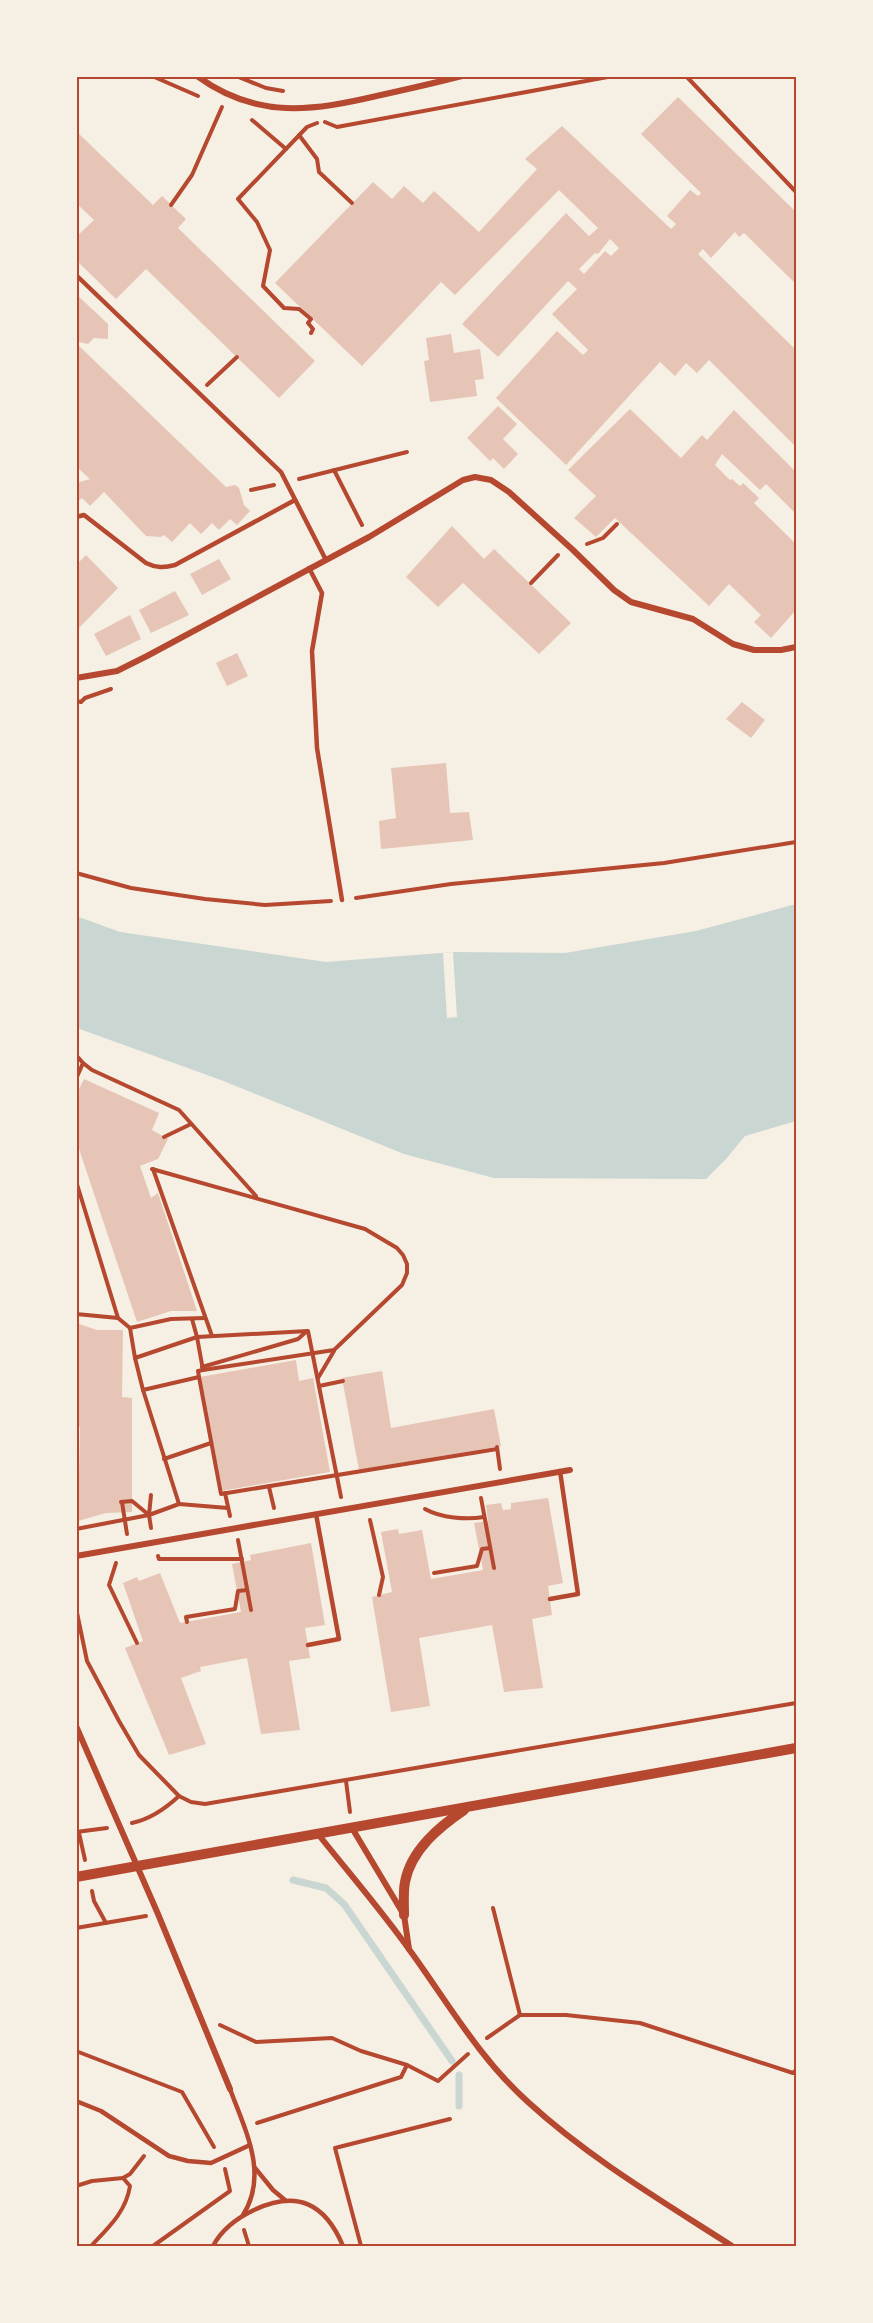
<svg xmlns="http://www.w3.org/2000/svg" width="873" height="2323" font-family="'IBM Plex Serif',serif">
<rect width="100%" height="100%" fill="#f6efe4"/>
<polygon fill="#c9d6d2" points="796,904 796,1121 745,1136 726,1159 706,1179 494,1178 404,1154 221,1080 77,1028 76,916 120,932 326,962 453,952 565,953 696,931"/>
<polygon fill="#f6efe4" points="453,952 457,1017 447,1018 443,953"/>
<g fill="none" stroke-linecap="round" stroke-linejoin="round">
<g stroke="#c9d6d2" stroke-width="7">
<polyline points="293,1880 326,1888 344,1904 452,2061"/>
<polyline points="459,2075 459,2106"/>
</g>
</g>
<g fill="#e6c5b7" fill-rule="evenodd">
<path d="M678 97 796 212V284L744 233 739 237 735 232 711 258 703 249 698 254 796 350V447L709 360 697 373 686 363 675 376 660 362 566 465 496 398 557 331 583 355 588 350 552 314 577 289 568 281 498 357 462 324 566 213 589 236 598 228 559 190 455 295 441 282 362 366 275 283 373 182 392 199 404 186 423 203 434 191 479 232 537 169 525 159 562 126 671 229 676 224 667 216 690 190 698 196 701 193 641 134ZM610 239 619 248 611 256 605 251 584 274 579 269 595 253 598 254Z"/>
<polygon points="76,131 153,205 162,196 186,219 178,228 315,361 279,398 146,269 116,299 76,260 76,237 94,220 76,203"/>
<polygon points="76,294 108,324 108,339 94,338 88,344 79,342 77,344 226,487 235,485 239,488 244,505 250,511 237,525 230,519 219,530 212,523 201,534 190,523 172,542 164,535 161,537 146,536 104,492 90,506 82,498 76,503 76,483 90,479 76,466"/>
<polygon points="451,334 454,353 480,349 484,379 475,380 477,396 430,402 424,361 429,360 426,338"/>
<polygon points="498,406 517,424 503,439 518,454 504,469 493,458 490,461 467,438"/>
<polygon points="630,409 681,458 702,435 707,440 734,410 796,472 796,514 766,484 760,490 722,454 715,465 730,480 732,479 740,486 743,483 759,498 754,503 796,544 796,610 771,638 754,622 761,615 729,584 709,606 615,518 596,537 574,518 596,496 568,470"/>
<polygon points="452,526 484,559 494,549 571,623 539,654 463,583 438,607 406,577"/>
<polygon points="86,555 118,588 76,631 76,562 78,563"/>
<polygon points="219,559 231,579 202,595 190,574"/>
<polygon points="175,591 189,615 151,633 139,610"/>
<polygon points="130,615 141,639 106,656 94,634"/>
<polygon points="237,653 248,676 227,686 216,663"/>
<polygon points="742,702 765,720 751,738 726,719"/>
<polygon points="446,763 450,813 469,812 473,840 381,849 379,821 396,818 391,768"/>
<polygon points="84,1079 159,1113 152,1130 168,1139 158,1159 140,1166 151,1198 158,1193 197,1311 171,1311 137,1322 76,1140 76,1095"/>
<polygon points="76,1323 97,1330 123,1330 122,1397 132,1398 132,1512 106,1513 78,1521 80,1427 76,1428"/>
<polygon points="296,1360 299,1381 313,1378 330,1472 221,1491 200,1377"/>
<polygon points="382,1371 391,1428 494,1409 501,1446 359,1470 342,1378"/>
<polygon points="548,1498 563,1583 548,1586 552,1615 532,1619 543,1688 504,1692 492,1625 419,1638 430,1706 391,1712 372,1597 392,1592 381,1532 398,1529 399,1534 422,1530 431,1579 483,1570 474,1523 488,1521 486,1505 501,1503 503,1510 511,1509 511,1503"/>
<polygon points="311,1543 325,1625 305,1628 310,1658 289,1661 300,1730 261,1734 247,1658 200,1667 201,1671 181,1678 206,1744 169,1755 125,1648 143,1641 123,1583 137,1577 139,1581 160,1573 180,1623 241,1612 232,1564 251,1560 250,1555"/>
</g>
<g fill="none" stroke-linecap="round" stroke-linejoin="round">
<g stroke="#b5482f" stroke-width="4">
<polyline points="152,76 198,96"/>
<polyline points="236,76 266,88 283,91"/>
<polyline points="686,76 796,192"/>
<polyline points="252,120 286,149"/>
<polyline points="325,122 337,127 613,76"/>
<polyline points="299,135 317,159 319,172 352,203"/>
<polyline points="171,205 192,175 222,107"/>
<polyline points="311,333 313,329 308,323 311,319 299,309 284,308 263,286 270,250 257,222 238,199 307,127 317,123"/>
<polyline points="207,385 237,357"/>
<polyline points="334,470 362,525"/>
<polyline points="299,479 407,452"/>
<polyline points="251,490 274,485"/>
<polyline points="587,544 603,538 617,524"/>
<polyline points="531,583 558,555"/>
<polyline points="76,701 81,702 85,698 111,689"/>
<polyline points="76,873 131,888 205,899 265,905 331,901"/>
<polyline points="356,898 451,884 664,863 796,842"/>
<polyline points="76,1055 83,1063 76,1079"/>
<polyline points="83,1063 92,1070 179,1110 256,1196"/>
<polyline points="164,1137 191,1124"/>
<polyline points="152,1169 365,1229 397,1248 403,1255 407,1264 407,1273 402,1285 334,1350 203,1370 197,1337 192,1319"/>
<polyline points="153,1169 212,1336"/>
<polyline points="76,1181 118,1318"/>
<polyline points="76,1314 118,1318 130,1328 135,1358 197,1337 308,1331 341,1497"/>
<polyline points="130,1328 171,1319 205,1318"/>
<polyline points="135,1358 143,1390 199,1377"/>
<polyline points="202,1367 298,1339 307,1331"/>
<polyline points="203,1370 198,1371 199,1377 221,1494 497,1449"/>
<polyline points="318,1378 334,1351"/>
<polyline points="319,1386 343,1381"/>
<polyline points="143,1390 179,1504 228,1508"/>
<polyline points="497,1447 500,1469"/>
<polyline points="164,1459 211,1443"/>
<polyline points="269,1487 274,1508"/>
<polyline points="225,1493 230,1516"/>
<polyline points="481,1498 494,1568"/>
<polyline points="121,1502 132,1501 149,1515 151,1528"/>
<polyline points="122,1502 127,1534"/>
<path d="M425 1509C441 1518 466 1520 484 1517"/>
<polyline points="149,1515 151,1495"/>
<polyline points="370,1520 383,1577 379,1595"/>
<polyline points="76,1529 149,1515 179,1504"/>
<polyline points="238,1540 251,1610"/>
<polyline points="158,1556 159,1559 242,1559"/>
<polyline points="116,1563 109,1585 137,1643"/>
<polyline points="434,1573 477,1566 482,1549 490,1548"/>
<polyline points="76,1608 87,1661 119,1721 139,1755 179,1796"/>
<polyline points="187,1622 186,1617 235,1609 238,1591 247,1590"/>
<polyline points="346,1781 350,1812"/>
<path d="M132 1823C151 1819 165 1809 179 1796L191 1802 205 1804 796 1703"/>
<polyline points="76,1832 107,1828"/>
<polyline points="79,1833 85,1860"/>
<polyline points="92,1891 94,1901 106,1923"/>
<polyline points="493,1908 520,2015"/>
<polyline points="76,1928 146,1916"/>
<polyline points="220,2025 256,2042 332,2038 361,2051 407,2065 438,2081 468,2054"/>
<polyline points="487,2038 520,2015 566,2015 640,2023 793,2073 796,2070"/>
<polyline points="76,2051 182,2092 214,2147"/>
<polyline points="257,2123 401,2077 407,2065"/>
<polyline points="76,2186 92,2181 123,2178 130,2174 144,2156"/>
<polyline points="244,2230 249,2246"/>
<path d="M91 2246C108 2228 126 2212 130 2186L123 2178"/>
<polyline points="153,2246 230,2191 225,2169"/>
<polyline points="361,2246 335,2148 450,2119"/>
</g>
<g stroke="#b5482f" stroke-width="4.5">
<polyline points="76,275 281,472 326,560"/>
<path d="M76 517 84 515 146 563C156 568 164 568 175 565L295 500"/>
<polyline points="309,568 322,593 312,651 317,748 342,900"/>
<polyline points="550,1599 578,1594 560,1471"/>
<polyline points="308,1645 339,1639 316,1514"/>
<path d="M230 2089C245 2130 269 2174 243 2215"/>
<polyline points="76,2101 101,2111 169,2156 188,2161 211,2163 250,2145"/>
<polyline points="255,2168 273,2190 285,2200"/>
<path d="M213 2246C222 2229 237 2218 254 2210 297 2190 325 2203 343 2246"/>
</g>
<g stroke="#b5482f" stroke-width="6">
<path d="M197 76C257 120 313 111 381 95 408 89 435 83 462 76"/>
<polyline points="76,678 117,671 147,656 369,537 463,480 475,477 491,480 509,492 573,550 614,590 631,602 693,619 733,644 754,650 781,650 796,647"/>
<polyline points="76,1556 570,1470"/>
<polyline points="76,1726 158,1914 230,2089"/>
<polyline points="352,1828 404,1915 409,1949"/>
<path d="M318 1834C349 1873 382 1911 411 1952 448 2003 480 2059 528 2102 589 2158 662 2201 732 2246"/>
</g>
<g stroke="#b5482f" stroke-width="10">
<polyline points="76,1877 796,1748"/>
<path d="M404 1915C404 1904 403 1892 405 1882 411 1850 439 1827 464 1810"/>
</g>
</g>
<rect width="873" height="2323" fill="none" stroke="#f6efe4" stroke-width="156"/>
<rect x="78" y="78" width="717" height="2167" fill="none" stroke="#b5482f" stroke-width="2"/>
</svg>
